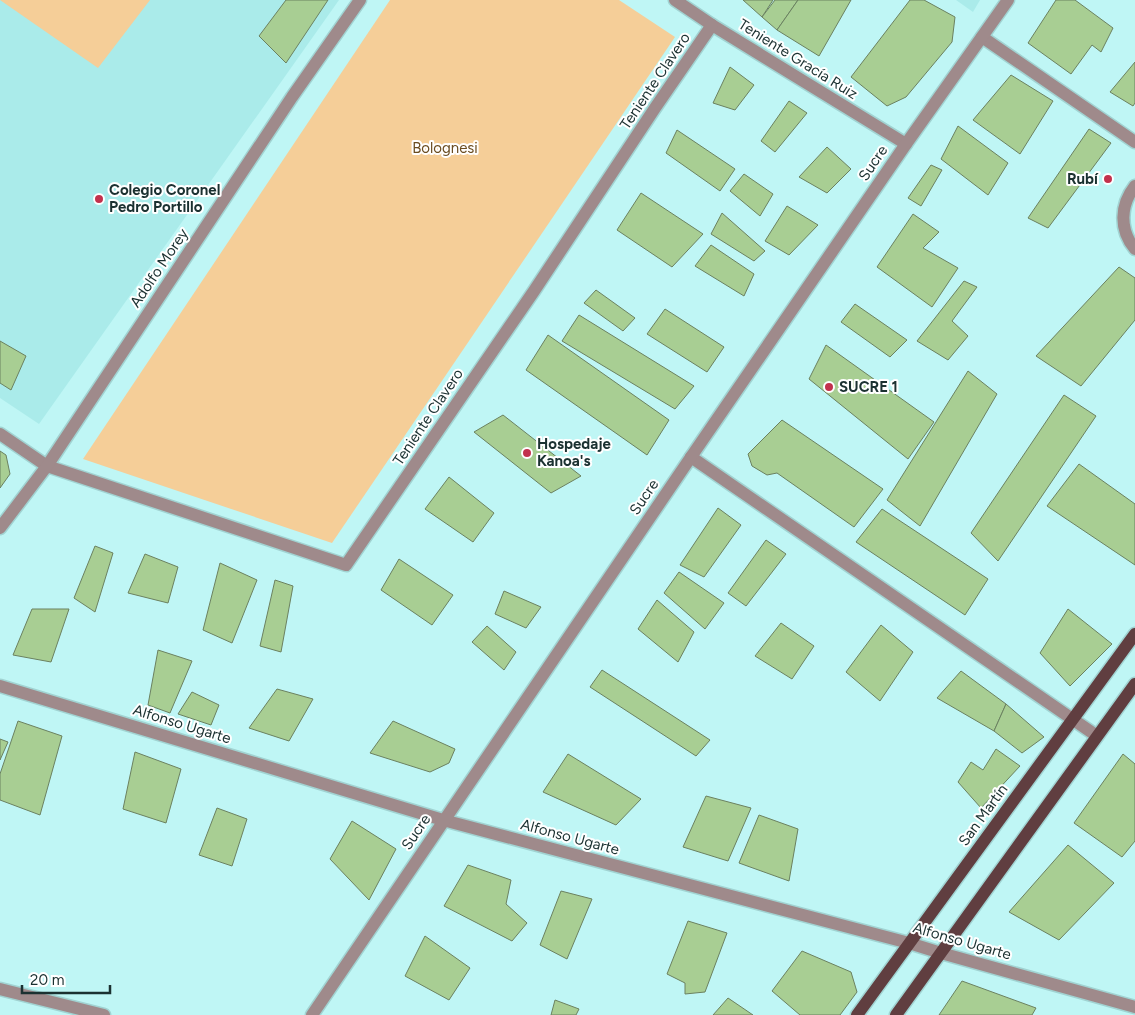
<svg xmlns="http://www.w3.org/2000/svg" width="1135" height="1015" font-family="Figtree,sans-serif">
<rect width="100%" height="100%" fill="#bff6f5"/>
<g fill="#aaebea">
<polygon points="0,0 339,0 39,424 0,398"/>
<polygon points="956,0 980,0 973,12"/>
</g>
<g fill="#f5ce98">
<polygon points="0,0 150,0 98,68"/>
<polygon points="390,0 619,0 675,37 332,543 83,459"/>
</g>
<g fill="#a8ce93" stroke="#6b8160">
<polygon points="286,0 328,0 286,63 259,36"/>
<polygon points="743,0 773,0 762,17"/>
<polygon points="775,0 798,0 777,30 762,17"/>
<polygon points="798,0 851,0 819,56 777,30"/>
<polygon points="910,0 924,0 955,17 952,42 906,97 887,106 851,77"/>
<polygon points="1056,0 1075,0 1113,28 1101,52 1092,45 1071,74 1028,43"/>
<polygon points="1135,62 1135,103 1133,106 1110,92"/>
<polygon points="730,67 754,85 735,110 713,103"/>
<polygon points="1011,75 1053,101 1020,154 973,120"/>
<polygon points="789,101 807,113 775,152 761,141"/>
<polygon points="958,126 1008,163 988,195 941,159"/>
<polygon points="1089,129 1111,143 1048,228 1028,218"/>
<polygon points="677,130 735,169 720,191 666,153"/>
<polygon points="827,147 851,169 827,193 799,177"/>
<polygon points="931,165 942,170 921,206 908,198"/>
<polygon points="744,174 773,194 760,216 730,191"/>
<polygon points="641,193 703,234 672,267 617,230"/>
<polygon points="787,206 818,225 789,255 765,241"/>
<polygon points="722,213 765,251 754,261 711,234"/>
<polygon points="913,214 939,232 923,248 958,268 932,307 877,267"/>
<polygon points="711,245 754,274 744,296 695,266"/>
<polygon points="1119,267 1135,278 1135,320 1081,386 1036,356"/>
<polygon points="964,281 977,287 952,321 968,336 948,360 917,341"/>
<polygon points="596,290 635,318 623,331 584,303"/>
<polygon points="855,304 907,340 890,357 841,322"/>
<polygon points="665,309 724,347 707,372 647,334"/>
<polygon points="579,315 694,386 675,409 562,341"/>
<polygon points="548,335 669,420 647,455 526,370"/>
<polygon points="0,341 26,356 11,390 0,383"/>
<polygon points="826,345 934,422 908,459 809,379"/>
<polygon points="968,371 997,394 920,526 887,500"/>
<polygon points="1064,395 1096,416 998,561 971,533"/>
<polygon points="503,415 581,476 551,493 474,432"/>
<polygon points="782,420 883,489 854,527 777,473 767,475 752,466 748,454"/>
<polygon points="0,451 6,455 10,474 0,488"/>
<polygon points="1079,464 1135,504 1135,565 1047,506"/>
<polygon points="449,477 494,513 473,542 425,509"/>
<polygon points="718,508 741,525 704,577 680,565"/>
<polygon points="882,509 988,579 965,615 856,542"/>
<polygon points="766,540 786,554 746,606 728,593"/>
<polygon points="95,546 113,553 95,612 74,598"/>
<polygon points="145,554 178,567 168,603 128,593"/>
<polygon points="399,559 453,595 432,625 381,590"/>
<polygon points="220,563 257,580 232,643 203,630"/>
<polygon points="679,572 724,603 705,629 664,593"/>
<polygon points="275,580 293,586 281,652 260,646"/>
<polygon points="504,591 541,607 526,628 495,614"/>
<polygon points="657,600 694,632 678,662 638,629"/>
<polygon points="32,609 69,609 51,662 13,655"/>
<polygon points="1068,609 1112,644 1070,686 1040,653"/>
<polygon points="781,623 814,646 792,679 755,656"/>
<polygon points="881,625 913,652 880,701 846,672"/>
<polygon points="487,626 516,652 504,670 472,642"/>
<polygon points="158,650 192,661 170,713 148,705"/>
<polygon points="602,670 710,740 696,756 590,687"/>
<polygon points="961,671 1006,704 994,731 937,698"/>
<polygon points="277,689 313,699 289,741 249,728"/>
<polygon points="192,692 219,705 211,725 178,714"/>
<polygon points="1006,704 1044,737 1022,753 994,731"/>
<polygon points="18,721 62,736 40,815 0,800 0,774"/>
<polygon points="393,721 455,749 449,763 430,772 370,753"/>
<polygon points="0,739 8,742 0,760"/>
<polygon points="996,749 1020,766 981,808 958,782 971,762 983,770"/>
<polygon points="135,752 181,769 166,823 123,809"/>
<polygon points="568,754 641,799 616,825 543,792"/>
<polygon points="1123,754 1135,764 1135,841 1122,857 1074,823"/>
<polygon points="706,796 751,808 728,861 683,847"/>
<polygon points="217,808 247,819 232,866 199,855"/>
<polygon points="759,815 798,829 789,881 739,863"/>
<polygon points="352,821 396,849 369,900 330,859"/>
<polygon points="1068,845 1114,883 1059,940 1009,912"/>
<polygon points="468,865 511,880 506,904 527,923 512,941 444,906"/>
<polygon points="561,891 592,899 567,959 540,945"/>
<polygon points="688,921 727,933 705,992 685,994 685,983 667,974"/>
<polygon points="425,936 470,968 449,1000 405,976"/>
<polygon points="802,951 851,972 857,992 840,1015 800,1015 772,991"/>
<polygon points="962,981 1036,1008 1032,1015 939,1015"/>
<polygon points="728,998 753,1015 713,1015"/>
<polygon points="555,1000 579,1009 576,1015 551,1015"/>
</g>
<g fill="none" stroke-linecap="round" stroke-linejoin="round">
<defs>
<g id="minor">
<polyline points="675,0 712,25 906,144"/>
<polyline points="982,37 1135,142"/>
<path d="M1135 186C1120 205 1119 230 1135 249"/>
<polyline points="0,434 47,466 346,565 534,291 655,108 712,25"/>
<polyline points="691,457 1097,736"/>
<polyline points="0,528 47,466 292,97 360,0"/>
<polyline points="0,686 443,820 909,943 941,953 1135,1007"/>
<polyline points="0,989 104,1015"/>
<polyline points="312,1015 691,457 906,144 1008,0"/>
</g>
<g id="major">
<polyline points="857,1015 1135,634"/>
<polyline points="896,1015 1135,684"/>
</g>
</defs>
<use href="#minor" stroke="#a1d3d2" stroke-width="15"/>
<use href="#major" stroke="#a1d3d2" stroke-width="15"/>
<use href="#minor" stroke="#9f8a8b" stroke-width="12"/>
<use href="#major" stroke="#603e40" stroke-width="12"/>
</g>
<g fill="#c2314d" stroke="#fff" stroke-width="2">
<circle cx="1108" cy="179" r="5"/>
<circle cx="99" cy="199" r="5"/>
<circle cx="829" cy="387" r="5"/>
<circle cx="527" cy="453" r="5"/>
</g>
<g text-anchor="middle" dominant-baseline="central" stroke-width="4" stroke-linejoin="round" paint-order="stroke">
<g font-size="15" fill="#1b3131" stroke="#fff">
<text transform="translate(798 59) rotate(32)">Teniente Gracía Ruiz</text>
<text transform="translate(655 81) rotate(-56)">Teniente Clavero</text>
<text transform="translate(873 163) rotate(-56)">Sucre</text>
<text transform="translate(159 268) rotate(-56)">Adolfo Morey</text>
<text transform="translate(428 417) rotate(-56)">Teniente Clavero</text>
<text transform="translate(644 497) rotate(-56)">Sucre</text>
<text transform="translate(182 724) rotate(17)">Alfonso Ugarte</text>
<text transform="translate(983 815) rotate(-54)">San Martín</text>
<text transform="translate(416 832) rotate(-56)">Sucre</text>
<text transform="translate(570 837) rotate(15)">Alfonso Ugarte</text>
<text transform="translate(962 941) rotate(16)">Alfonso Ugarte</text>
</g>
<g font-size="15" fill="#6a4c20" stroke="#fff">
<text x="445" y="148">Bolognesi</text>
</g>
<g font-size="15" font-weight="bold" fill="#1b3131" stroke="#fff" text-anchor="start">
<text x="1098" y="179" text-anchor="end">Rubí</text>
<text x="109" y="190">Colegio Coronel<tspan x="109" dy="17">Pedro Portillo</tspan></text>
<text x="839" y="387">SUCRE 1</text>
<text x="537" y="444">Hospedaje<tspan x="537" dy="17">Kanoa's</tspan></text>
</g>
</g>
<path d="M22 985v8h88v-8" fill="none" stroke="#1b3131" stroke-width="2.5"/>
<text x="30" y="985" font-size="15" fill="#1b3131" stroke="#ffffff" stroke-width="4" paint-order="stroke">20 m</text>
</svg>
